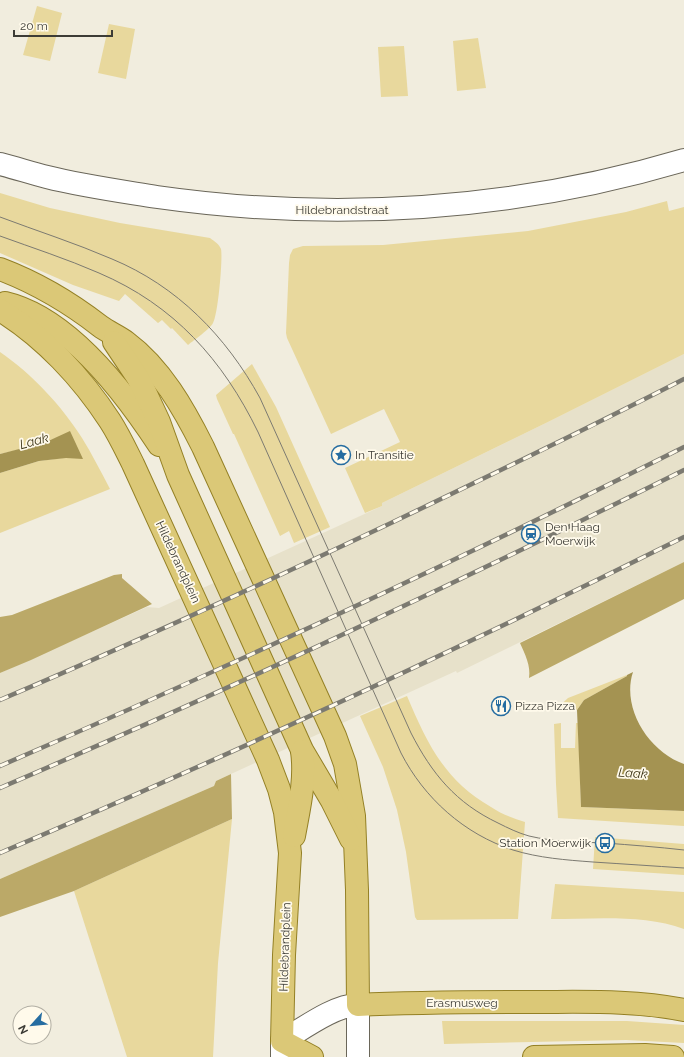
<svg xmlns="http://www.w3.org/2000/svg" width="684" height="1057" font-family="Raleway,sans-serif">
<rect width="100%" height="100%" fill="#f1edde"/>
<polygon fill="#e7e1ca" points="684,354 684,562 457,673 456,671 231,774 216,781 214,786 0,879 0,673 147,607 159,608 382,506 382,503 550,421"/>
<g fill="#e8d89d">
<polygon points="37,6 62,13 50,61 23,55"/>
<polygon points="109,24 135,29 126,79 98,73"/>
<polygon points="478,38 486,88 457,91 453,41"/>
<polygon points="404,46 408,96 381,97 378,47"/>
<path d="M0 193 50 208 120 223 210 238C214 241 219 244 221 249 223 258 218 315 213 323 210 329 194 340 188 345L172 328 171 329 162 320 158 323 125 294 119 301 73 285 0 253Z"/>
<polygon points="667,201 669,211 684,207 684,354 550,421 382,503 382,506 365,513 345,468 400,442 384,409 331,434 287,338 286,333 289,263 290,255 293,249 303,246 383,245 528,231 626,212"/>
<path d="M0 352C32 374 61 405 82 438 92 454 101 472 110 489L0 533V473L39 461 62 458H82L56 438 30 447 0 454Z"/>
<polygon points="252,364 276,407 330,527 294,543 289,531 280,536 234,434 233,434 217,399 216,395"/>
<polygon points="627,675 627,676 584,700 577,710 554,711 568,698"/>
<path d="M407 696C427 743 444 780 491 807 501 814 513 818 525 822L518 919 417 920 415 917 406 852 397 810 383 767 360 716Z"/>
<polygon points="561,723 561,748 575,748 576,723 578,723 581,807 684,811 684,826 558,818 556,784 554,724"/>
<polygon points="232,819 218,963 213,1057 127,1057 74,891"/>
<polygon points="595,837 684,844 684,875 593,869"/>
<path d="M555 884 684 892V929C644 914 594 919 551 919Z"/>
<polygon points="442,1021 627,1021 684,1025 684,1043 626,1040 444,1044"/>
</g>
<g fill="#bba968">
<path d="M684 562V599L529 678C531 666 525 654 520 643Z"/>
<polygon points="122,574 122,578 152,604 31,660 0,673 0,617 12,615 114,575"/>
<polygon points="231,774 232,819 74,891 0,917 0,879 214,786 216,781"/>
</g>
<g fill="#a49352">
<polygon points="70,431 83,459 66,458 39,461 0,473 0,454 46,442"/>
<path d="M633 672C621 708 649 752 684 764V811L581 807 577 710 584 700 627 676V675Z"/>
</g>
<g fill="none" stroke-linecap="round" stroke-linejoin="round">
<defs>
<g id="minor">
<path d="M0 164C16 168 31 173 47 177 83 186 120 191 157 197 333 222 513 211 684 160"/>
<path d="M282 1057V1041C301 1030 336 1004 358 1005V1057"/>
</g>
<g id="major">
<path d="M0 269C37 283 69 302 100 326 108 332 118 336 126 342 161 368 184 409 203 447L335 736 345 764 354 816 357 890 358 1005C417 1002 476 1002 535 1002 585 1002 635 1000 684 1010"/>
<path d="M5 303C69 318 125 393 159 445"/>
<path d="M0 310C44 337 82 378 110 421 119 435 126 450 133 464L268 760 279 789 285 812 290 853 284 955 282 1041 312 1057"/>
<polyline points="114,342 138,378 146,394 159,422 178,475 302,750 332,801 351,839"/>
<path d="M294 836C299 808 306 780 302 751"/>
<polyline points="534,1057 645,1055 673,1057"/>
</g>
</defs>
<use href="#minor" stroke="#6a6659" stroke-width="24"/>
<use href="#major" stroke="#948025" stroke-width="24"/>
<use href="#minor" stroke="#fff" stroke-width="22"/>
<use href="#major" stroke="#dbc877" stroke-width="22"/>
<g stroke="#7c7a71" stroke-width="1">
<path d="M0 217C37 231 75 243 112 259 177 286 226 336 260 398L411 733C432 774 456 803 498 823 508 828 518 833 529 836 554 842 580 842 605 843 631 845 658 847 684 850"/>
<path d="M0 236C33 248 67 259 99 273 174 305 223 360 258 432L401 753C424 798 464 834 513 850 539 858 566 860 593 862 624 864 654 866 684 868"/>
</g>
<defs>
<g id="rail">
<path d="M0 700C132 644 262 584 391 523 489 476 587 429 684 379"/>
<path d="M0 766C231 666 459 560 684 447"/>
<path d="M0 788C231 689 459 582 684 470"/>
<path d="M0 853C231 755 459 649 684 537"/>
</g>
</defs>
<use href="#rail" stroke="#7c7a71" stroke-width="4.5"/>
<use href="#rail" stroke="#fffaeb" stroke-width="3" stroke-dasharray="9" stroke-linecap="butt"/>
</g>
<defs>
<symbol id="sight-ring" viewBox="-11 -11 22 22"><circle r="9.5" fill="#fffaeb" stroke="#266da1" stroke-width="1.5"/><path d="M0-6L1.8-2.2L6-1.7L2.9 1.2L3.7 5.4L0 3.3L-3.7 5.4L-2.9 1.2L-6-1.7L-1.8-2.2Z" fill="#266da1"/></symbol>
<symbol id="station-ring" viewBox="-11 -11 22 22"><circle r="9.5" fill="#fffaeb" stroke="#266da1" stroke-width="1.5"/><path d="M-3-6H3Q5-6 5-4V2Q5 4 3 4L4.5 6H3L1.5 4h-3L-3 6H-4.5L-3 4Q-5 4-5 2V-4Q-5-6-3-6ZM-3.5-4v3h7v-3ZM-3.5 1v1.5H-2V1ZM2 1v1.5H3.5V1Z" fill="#266da1"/></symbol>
<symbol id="restaurant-ring" viewBox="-11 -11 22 22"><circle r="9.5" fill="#fffaeb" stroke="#266da1" stroke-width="1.5"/><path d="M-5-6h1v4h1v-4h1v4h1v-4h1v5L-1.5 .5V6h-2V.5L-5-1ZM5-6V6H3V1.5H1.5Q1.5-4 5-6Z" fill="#266da1"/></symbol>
<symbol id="bus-ring" viewBox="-11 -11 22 22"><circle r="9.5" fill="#fffaeb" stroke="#266da1" stroke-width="1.5"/><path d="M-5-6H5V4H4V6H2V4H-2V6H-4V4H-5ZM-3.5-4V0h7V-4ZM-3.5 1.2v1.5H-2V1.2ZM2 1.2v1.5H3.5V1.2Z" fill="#266da1"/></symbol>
</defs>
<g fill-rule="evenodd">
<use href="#sight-ring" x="330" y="444" width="22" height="22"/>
<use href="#station-ring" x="520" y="523" width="22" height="22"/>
<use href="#restaurant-ring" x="490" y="695" width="22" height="22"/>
<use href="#bus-ring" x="594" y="832" width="22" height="22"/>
</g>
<g text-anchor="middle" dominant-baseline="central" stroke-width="3.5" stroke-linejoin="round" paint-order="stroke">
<g font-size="12" fill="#3d3c36" stroke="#fffaeb">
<text x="342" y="210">Hildebrandstraat</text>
<text transform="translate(178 562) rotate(65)">Hildebrandplein</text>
<text transform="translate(285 947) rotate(-88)">Hildebrandplein</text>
<text x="462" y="1003">Erasmusweg</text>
</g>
<g font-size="12" fill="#3d3c36" stroke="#fffaeb" text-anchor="start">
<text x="355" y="455">In Transitie</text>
<text x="545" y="527">Den Haag<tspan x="545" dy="14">Moerwijk</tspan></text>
<text x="515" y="706">Pizza Pizza</text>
<text x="591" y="843" text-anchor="end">Station Moerwijk</text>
</g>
<g font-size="13" font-style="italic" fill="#3d3517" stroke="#fffaeb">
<text transform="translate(34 441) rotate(-15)">Laak</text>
<text transform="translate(633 773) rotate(4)">Laak</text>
</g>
</g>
<g transform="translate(32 1025) rotate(243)"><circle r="19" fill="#fffaeb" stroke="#b1aea3"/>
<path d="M0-3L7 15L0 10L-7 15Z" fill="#266da1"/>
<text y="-6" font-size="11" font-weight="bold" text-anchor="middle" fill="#3d3c36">N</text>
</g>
<path d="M14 30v6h98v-6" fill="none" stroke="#3d3c36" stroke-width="2"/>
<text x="20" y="30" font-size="12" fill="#3d3c36" stroke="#fffaeb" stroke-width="3" paint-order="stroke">20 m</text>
</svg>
